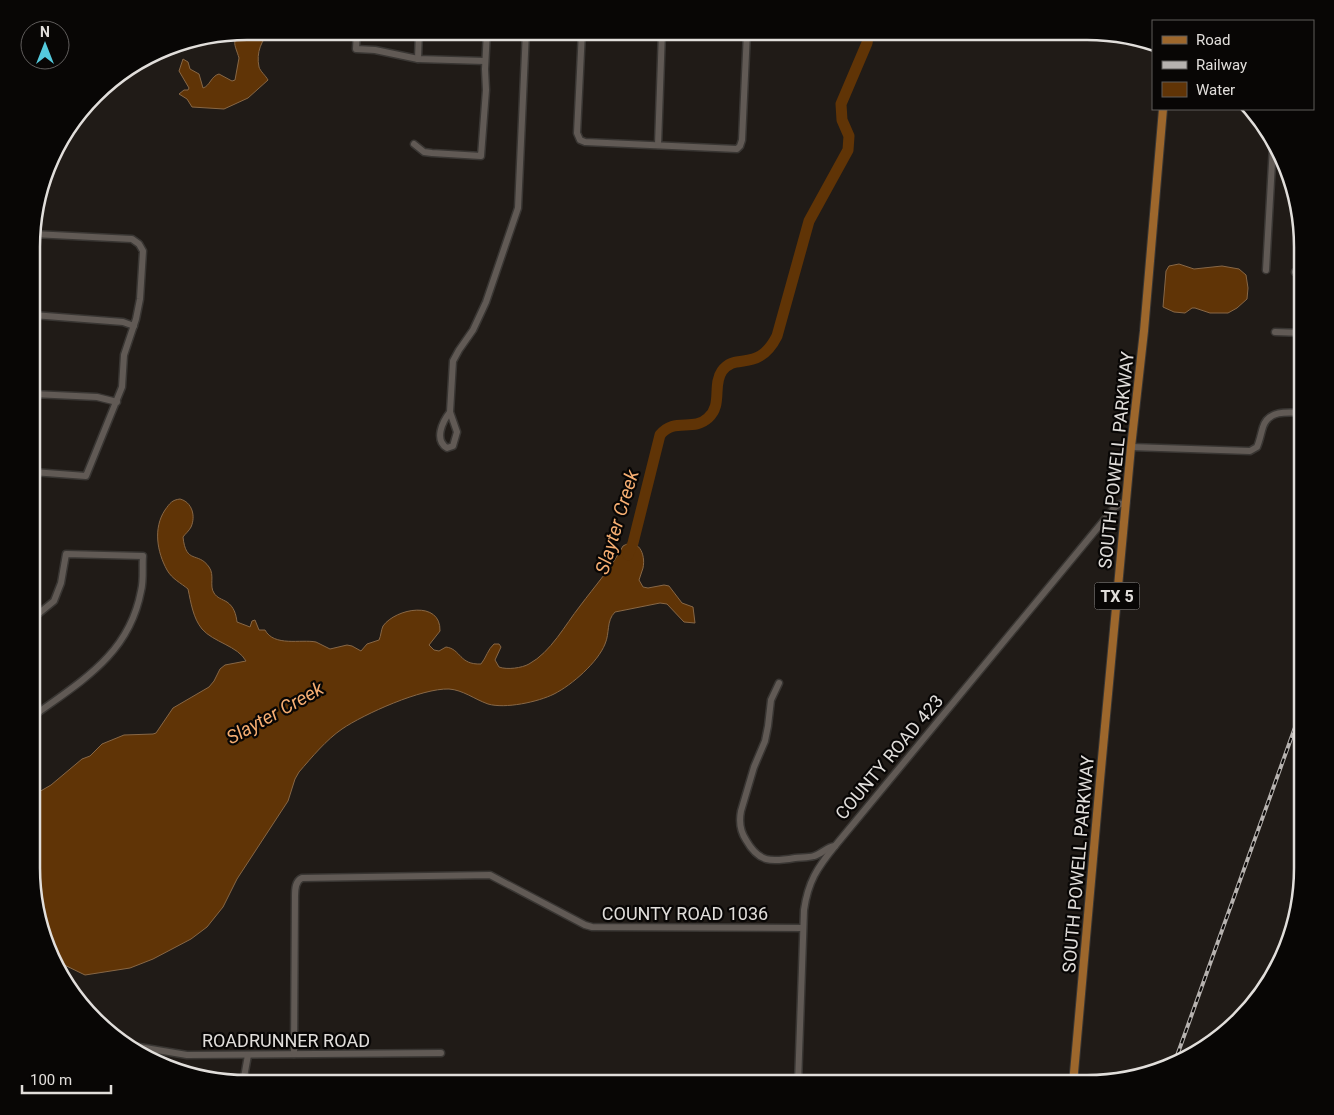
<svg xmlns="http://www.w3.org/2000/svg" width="1334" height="1115" font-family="Roboto,sans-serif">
<rect width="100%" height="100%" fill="#201b17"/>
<g fill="#603406" stroke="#876746">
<path d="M247 31H272C261 39 256 53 259 67 260 71 266 76 268 80L248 98 224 109 192 107 187 99 179 94 184 90H188L189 88 179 71 183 59 188 62 190 69 199 74 203 88C210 86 211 76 219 74L232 81 235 80 239 58C235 44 229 39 247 31Z"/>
<polygon points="1179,264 1194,269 1222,266 1239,269 1246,275 1248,288 1247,299 1237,308 1228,313 1210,313 1195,308 1192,308 1185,313 1174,312 1163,307 1166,271 1169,266"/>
<path d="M180 499C192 502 196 516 191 527 189 531 185 534 183 537 186 565 198 551 209 567 215 575 209 586 214 593 217 598 222 599 227 602 234 607 236 614 237 622L250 627 252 621 255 620 259 630H265C274 647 301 639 316 642 321 644 325 647 330 649L347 645 352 646 361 651 367 644 379 640C381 636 381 630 383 626 396 608 441 600 440 631L429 645 434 650 439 651 446 647C461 649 459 665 481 664 486 658 488 649 494 644H499L501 647 495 660 499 667C507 670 522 668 529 664 551 652 565 625 580 606 595 586 611 568 623 546 638 537 646 554 643 568 642 572 640 576 639 580L643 587 648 588 664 585 669 586 682 603 693 607 695 623 684 622 667 604 660 603 615 612C606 621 610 633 605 644 598 662 572 685 554 694 538 702 505 709 488 704 474 699 463 690 449 689 422 688 364 714 342 729 326 740 312 757 299 772L295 779 288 801 237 879 223 907 207 927 191 939 153 959 130 968 85 975 52 959 32 882V796L51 785 82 759 90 756 102 744 124 735 153 734 156 733 173 708 209 687 214 681 220 669 225 665 246 661C238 646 213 642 202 629 193 618 191 603 188 589 181 583 172 579 167 570 157 552 153 528 165 510 170 503 172 500 180 499Z"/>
</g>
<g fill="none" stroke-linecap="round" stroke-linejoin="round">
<path stroke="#603406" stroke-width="11" d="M628 555 633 543 660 435C674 417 693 432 708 418 723 405 712 385 722 371 731 359 741 363 753 359 764 356 772 346 777 336L809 221 848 150 849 136 842 120 841 104 867 43 869 32"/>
<defs>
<g id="minor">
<polyline points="357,31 356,49 375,50 418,59 485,61"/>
<polyline points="582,31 577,133 580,140 585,142 737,149 740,146 742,140 747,32"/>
<polyline points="418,59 419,31"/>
<polyline points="414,144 424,152 432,153 481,156 486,90 485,69 487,31"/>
<polyline points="658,145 662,31"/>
<polyline points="1266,270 1273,145"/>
<polyline points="1295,272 1303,272"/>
<polyline points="33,315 123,322 134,326"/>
<polyline points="1275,332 1303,333"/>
<polyline points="33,394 97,397 117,402"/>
<path d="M450 412C442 422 434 440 447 448L453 446 457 432 450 412 453 361 459 350 473 330 486 302 518 208 526 31"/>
<path d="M1131 447 1250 451 1257 447C1260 440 1261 433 1263 427 1268 410 1288 412 1303 413"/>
<polyline points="33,472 86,476 122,387 124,355 136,319 140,299 143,251 139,244 132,239 33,234"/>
<path d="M779 683 771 700 768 726 765 741 754 767 741 811C739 821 740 831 746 840 759 863 771 862 795 858 801 857 808 858 814 856 822 854 826 847 835 846"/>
<path d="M32 717C81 681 129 655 141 591 144 580 142 567 143 556L66 554 61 583 54 601 32 619"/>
<polyline points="133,1046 187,1055 441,1053"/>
<path d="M294 1054 295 896C295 890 295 881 302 878L490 875 585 925 592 927 803 928"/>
<polyline points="243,1083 248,1055"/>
<path d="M798 1084 804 910C808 882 817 868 835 846L1114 508 1120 504 1126 503"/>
</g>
<polyline id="major" points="1073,1084 1100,780 1131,447 1144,331 1163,109"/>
</defs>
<use href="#minor" stroke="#393633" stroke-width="9"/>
<use href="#major" stroke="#393633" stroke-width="10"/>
<use href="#minor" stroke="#615a55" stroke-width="6"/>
<use href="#major" stroke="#9d672c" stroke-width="8"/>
<defs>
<polyline id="rail" points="1174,1064 1302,708"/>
</defs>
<use href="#rail" stroke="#b6b2af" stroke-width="4"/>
<use href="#rail" stroke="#080605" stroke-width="2" stroke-dasharray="5.5" stroke-linecap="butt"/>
</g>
<g text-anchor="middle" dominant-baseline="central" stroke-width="4.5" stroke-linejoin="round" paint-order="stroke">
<rect fill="#080605" stroke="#a09d9b" stroke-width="1" x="1094.5" y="582.5" width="45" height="27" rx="4"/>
<g font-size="16" font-weight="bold" fill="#e1dedb">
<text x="1117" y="596">TX 5</text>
</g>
<g font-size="18" fill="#e1dedb" stroke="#080605">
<text transform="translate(1116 460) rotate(-84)">SOUTH POWELL PARKWAY</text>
<text transform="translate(889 757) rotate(-50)">COUNTY ROAD 423</text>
<text transform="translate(1078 864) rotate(-85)">SOUTH POWELL PARKWAY</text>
<text x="685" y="913">COUNTY ROAD 1036</text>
<text x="286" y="1040">ROADRUNNER ROAD</text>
</g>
<g font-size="19" font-style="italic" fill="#f6ae72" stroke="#080605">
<text transform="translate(617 522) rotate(-73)">Slayter Creek</text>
<text transform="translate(275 713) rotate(-29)">Slayter Creek</text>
</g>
</g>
<path d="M0 0H1334V1115H0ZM247 40H1087A207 207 0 0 1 1294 247V868A207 207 0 0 1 1087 1075H247A207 207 0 0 1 40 868V247A207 207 0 0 1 247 40Z" fill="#080605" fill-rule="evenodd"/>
<path fill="none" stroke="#e1dedb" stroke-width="2.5" d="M247 40H1087A207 207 0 0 1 1294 247V868A207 207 0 0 1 1087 1075H247A207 207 0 0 1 40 868V247A207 207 0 0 1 247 40Z"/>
<rect x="1152" y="20" width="162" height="90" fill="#080605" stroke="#5f5c5b"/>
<rect x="1162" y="36" width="25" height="8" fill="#9d672c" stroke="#5f5c5b"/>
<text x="1196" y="45" font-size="15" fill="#e1dedb">Road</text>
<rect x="1162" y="61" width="25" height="8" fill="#b6b2af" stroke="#5f5c5b"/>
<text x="1196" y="70" font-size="15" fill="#e1dedb">Railway</text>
<rect x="1162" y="82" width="25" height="15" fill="#603406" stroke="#5f5c5b"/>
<text x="1196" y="95" font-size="15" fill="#e1dedb">Water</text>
<g transform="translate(45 45)"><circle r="24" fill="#080605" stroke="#5f5c5b"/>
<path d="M0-4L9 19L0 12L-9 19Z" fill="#54cadd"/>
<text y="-8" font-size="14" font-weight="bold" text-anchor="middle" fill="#e1dedb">N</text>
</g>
<path d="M22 1085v8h89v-8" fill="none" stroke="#e1dedb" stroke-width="2.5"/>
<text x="30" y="1085" font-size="15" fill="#e1dedb" stroke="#080605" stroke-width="4" paint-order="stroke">100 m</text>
</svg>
